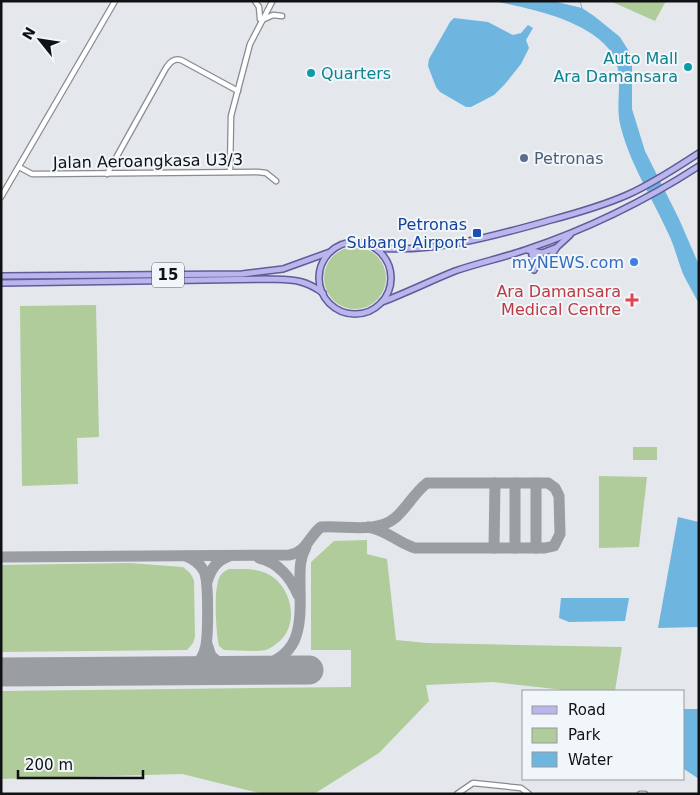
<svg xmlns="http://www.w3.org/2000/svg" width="700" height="795" font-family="'DejaVu Sans',sans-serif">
<rect width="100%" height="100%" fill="#e4e8ed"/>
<g fill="#b0cc9b">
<polygon points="610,1 666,1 655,21"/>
<circle cx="355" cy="278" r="31"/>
<polygon points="96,305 99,437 77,438 78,484 22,486 20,306"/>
<rect x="633" y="447" width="24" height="13"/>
<polygon points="599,476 647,477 639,547 599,548"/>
<polygon points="367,540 367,554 387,559 396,640 427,643 622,647 615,691 573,691 493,682 426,685 429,701 379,753 314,794 263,794 182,774 1,779 1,691 351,687 351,650 311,650 311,562 334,541"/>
<polygon points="130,563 183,567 190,573 194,580 195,637 193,643 187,650 1,652 1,565"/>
<path d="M229 569C240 569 253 568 263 572 292 582 302 626 276 644 273 646 269 649 266 650 253 652 237 650 224 650L219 646C216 633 213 588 220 576 222 573 226 570 229 569Z"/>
</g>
<g fill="#6eb5e0">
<path d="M494 1H553L582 8 594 16 620 37 630 53 632 64V109L645 151 679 219 699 265V304C694 294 688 284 683 274 678 261 675 248 669 235 653 199 631 166 621 128 613 101 628 71 608 48 583 19 531 9 494 1Z"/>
<polygon points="454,18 488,22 513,35 521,33 528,25 533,28 526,40 529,48 521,64 505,84 494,95 471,107 466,107 440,92 436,87 428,66 429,59 450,22"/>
<polygon points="678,517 699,522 699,627 658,628"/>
<polygon points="561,598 629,598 625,621 569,622 559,618"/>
<polygon points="684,709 699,709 699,779 684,769"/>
</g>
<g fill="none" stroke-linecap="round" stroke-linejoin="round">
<polyline stroke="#6eb5e0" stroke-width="1" points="580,1 582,8"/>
<g stroke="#9a9da1" stroke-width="11">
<polyline points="536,483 536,548"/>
<polyline points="494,548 495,483"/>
<polyline points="515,548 515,483"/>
<path d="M1 557 289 555C306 553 309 536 321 527 344 525 376 534 395 518 407 508 414 493 427 483H548L555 488 559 496 560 534 554 546 545 548H415C398 543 387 530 368 527"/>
<path d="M259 558C278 562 291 578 298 595"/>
<path d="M207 582C211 569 216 561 229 556"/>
<polyline points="207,644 211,656 228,670"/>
<path d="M248 670C301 659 301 631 300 585 300 571 299 560 306 547"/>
<path d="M180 671C187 668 195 666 200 660 203 656 205 650 206 645 208 633 209 581 204 571 200 564 194 559 186 556"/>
</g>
<polyline stroke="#9a9da1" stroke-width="29" points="1,672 309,670"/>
<defs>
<g id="minor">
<polyline points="255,1 259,7 260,19"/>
<polyline points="262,20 273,15 282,16"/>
<polyline points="19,167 32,174 37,174 258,172 266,173 276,181"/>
<polyline points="230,172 231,116 250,44 272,2"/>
<path d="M107 174 166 68C170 62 174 58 181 60L238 91"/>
<polyline points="1,197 115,1"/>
<polyline points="457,794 473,783 521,788 529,794"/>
<polyline points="640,794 645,794"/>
</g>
<g id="major">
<circle cx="355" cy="278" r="36"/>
<path d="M376 248C436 253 494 236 551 220 577 213 602 206 627 195 652 184 676 168 699 153"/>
<polyline points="527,250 542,253 555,248"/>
<polyline points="532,254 543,260"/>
<polyline points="532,255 537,263 534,270"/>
<polyline points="547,262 557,247 570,235"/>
<polyline points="1,276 242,274 283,269 330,252"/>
<path d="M1 283 267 279C290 280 303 278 323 293"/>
<path d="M382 302C406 293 430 281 455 271 478 263 502 258 525 250 585 230 645 201 699 166"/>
</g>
</defs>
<use href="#minor" stroke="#888c91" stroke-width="7"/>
<use href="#major" stroke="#5f5c99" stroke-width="8"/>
<use href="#minor" stroke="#fff" stroke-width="4.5"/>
<use href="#major" stroke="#b9b6ed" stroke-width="5"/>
</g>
<g fill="#0f9aa8" stroke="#f1f6fb" stroke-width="2">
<circle cx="688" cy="67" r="5"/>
<circle cx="311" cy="73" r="5"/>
</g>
<circle fill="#5c6f8a" stroke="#f1f6fb" stroke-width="2" cx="524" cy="158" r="5"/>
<rect fill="#1a4fb4" stroke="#f1f6fb" stroke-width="2" x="472" y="228" width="10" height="10" rx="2.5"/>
<circle fill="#3f7fe0" stroke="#f1f6fb" stroke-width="2" cx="634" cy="262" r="5"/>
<path fill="#e0444e" stroke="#f1f6fb" stroke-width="2" d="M629.5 292.5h5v5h5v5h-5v5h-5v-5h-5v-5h5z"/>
<g text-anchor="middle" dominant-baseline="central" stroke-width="4" stroke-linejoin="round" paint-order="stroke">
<rect fill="#f1f6fb" stroke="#545659" stroke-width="1" x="152" y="262.5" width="32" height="25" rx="4"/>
<g font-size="15" font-weight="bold" fill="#101113">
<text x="168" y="275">15</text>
</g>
<g font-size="16" fill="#0d838f" stroke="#f1f6fb" text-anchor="end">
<text x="678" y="58">Auto Mall<tspan x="678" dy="18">Ara Damansara</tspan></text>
<text x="321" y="73" text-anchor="start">Quarters</text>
</g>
<g font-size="16" fill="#4e5e75" stroke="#f1f6fb" text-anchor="start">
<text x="534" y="158">Petronas</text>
</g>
<g font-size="16" fill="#101113" stroke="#f1f6fb">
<text transform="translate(148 161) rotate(-1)">Jalan Aeroangkasa U3/3</text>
</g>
<g font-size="16" fill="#164399" stroke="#f1f6fb" text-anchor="end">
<text x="467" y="224">Petronas<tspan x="467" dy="18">Subang Airport</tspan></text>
</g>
<g font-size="16" fill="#366cbe" stroke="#f1f6fb" text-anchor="end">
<text x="624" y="262">myNEWS.com</text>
</g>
<g font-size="16" fill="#be3a42" stroke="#f1f6fb" text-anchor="end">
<text x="621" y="291">Ara Damansara<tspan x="621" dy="18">Medical Centre</tspan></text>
</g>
</g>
<rect width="700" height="795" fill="none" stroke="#101113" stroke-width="5"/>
<rect x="522" y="690" width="162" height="90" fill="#f1f6fb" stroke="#979a9e"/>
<rect x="532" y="706" width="25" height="8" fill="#b9b6ed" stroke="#979a9e"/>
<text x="568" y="715" font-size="15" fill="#101113">Road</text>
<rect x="532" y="728" width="25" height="15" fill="#b0cc9b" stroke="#979a9e"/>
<text x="568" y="740" font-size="15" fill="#101113">Park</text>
<rect x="532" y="752" width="25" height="15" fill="#6eb5e0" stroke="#979a9e"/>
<text x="568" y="765" font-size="15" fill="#101113">Water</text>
<g transform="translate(40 40) rotate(300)" stroke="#f1f6fb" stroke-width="4" paint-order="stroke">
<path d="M0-4L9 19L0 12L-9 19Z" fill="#101113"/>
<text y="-8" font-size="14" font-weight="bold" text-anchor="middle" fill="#101113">N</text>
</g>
<path d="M18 770v8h125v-8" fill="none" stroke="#101113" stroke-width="2.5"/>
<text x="25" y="770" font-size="15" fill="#101113" stroke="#f1f6fb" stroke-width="4" paint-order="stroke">200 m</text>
</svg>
